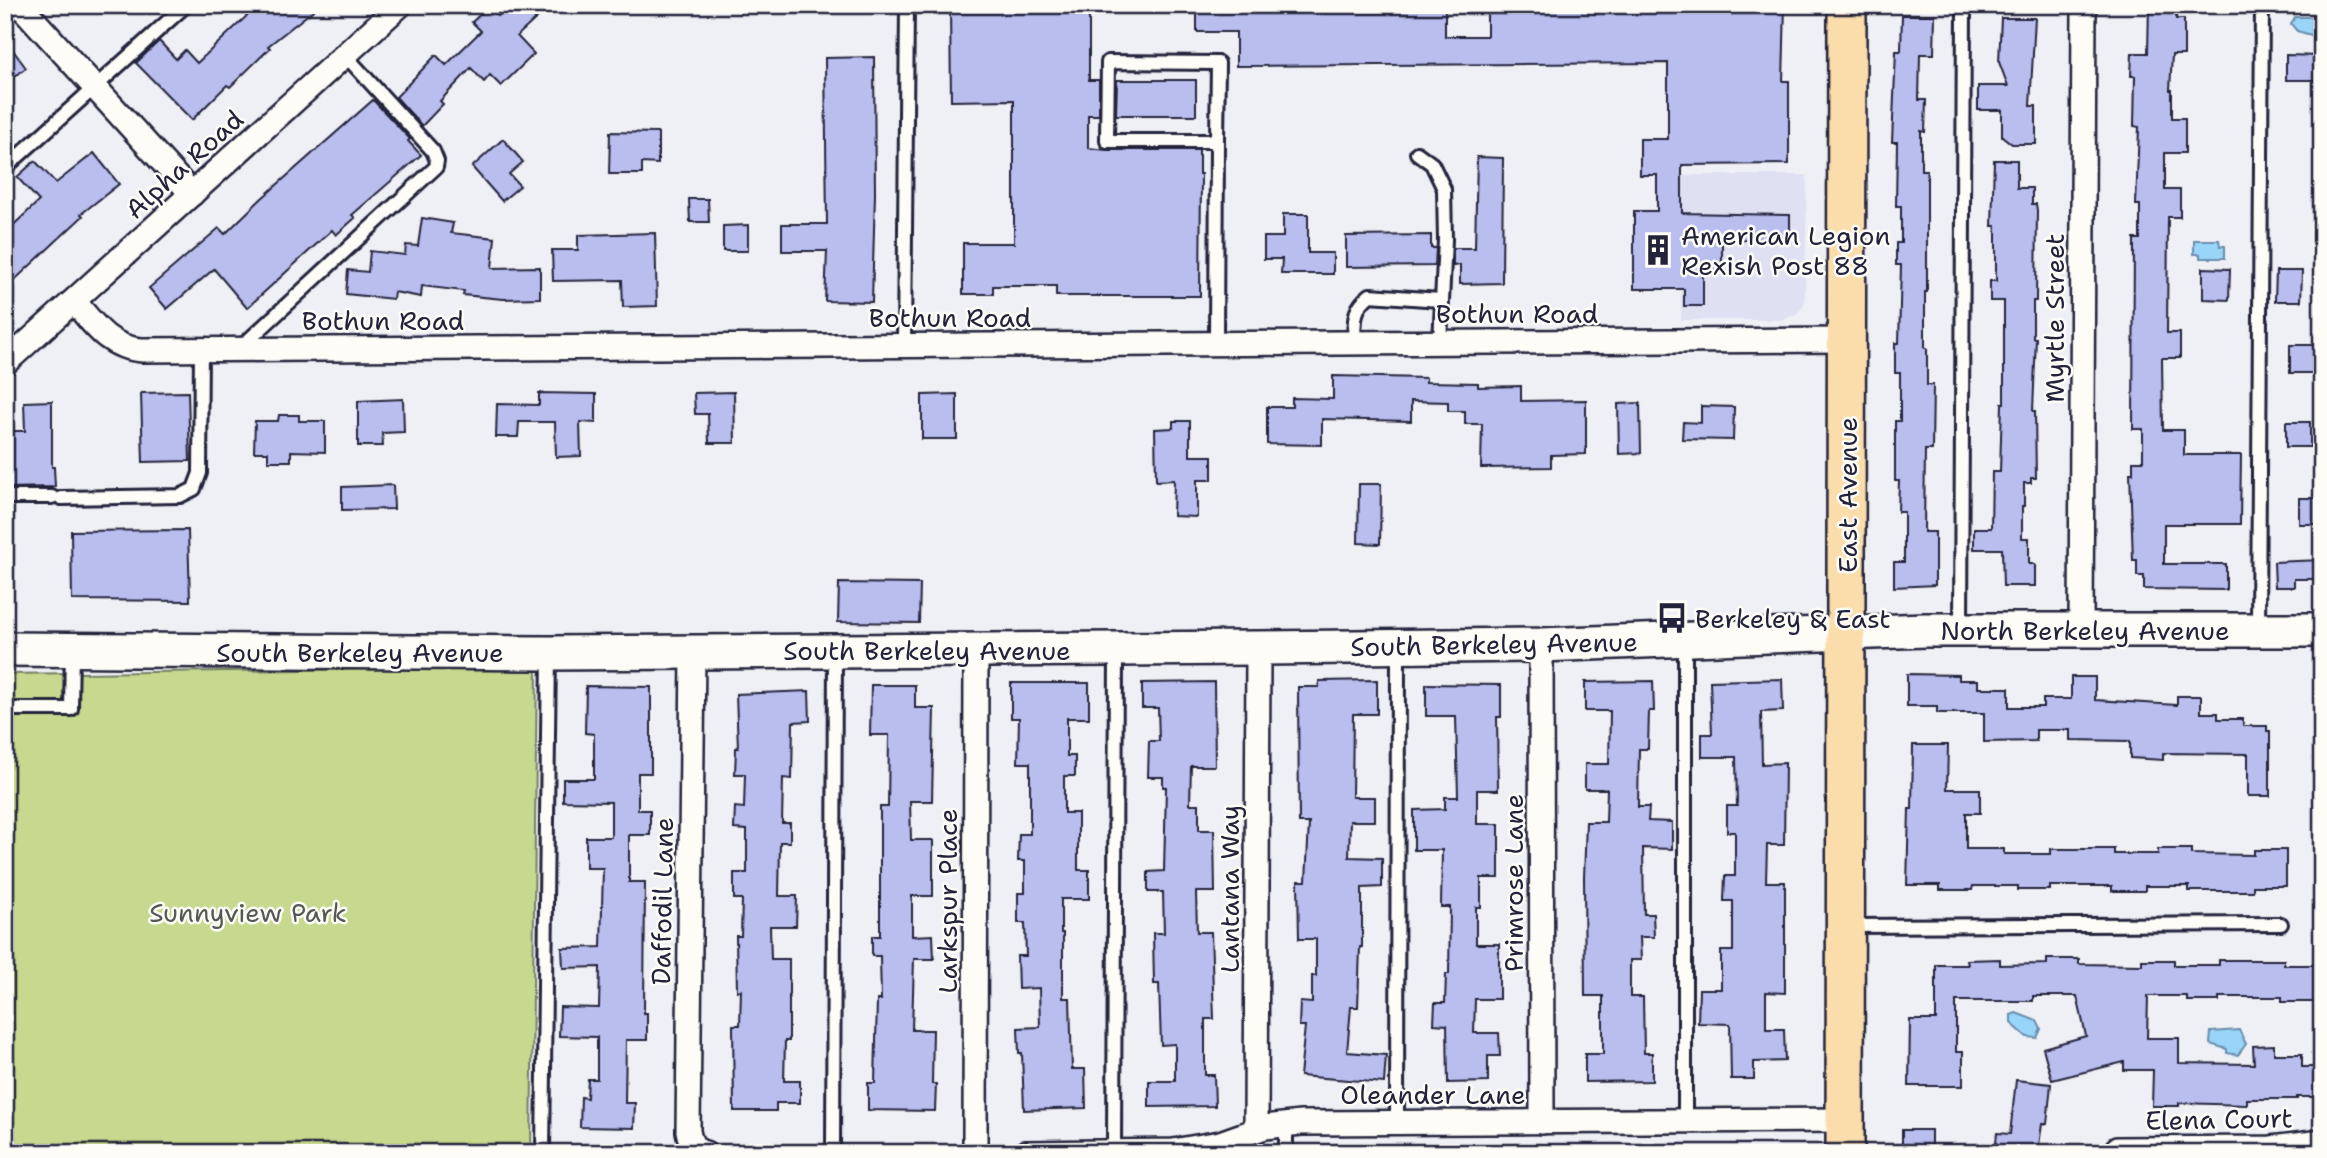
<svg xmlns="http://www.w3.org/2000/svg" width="2327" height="1158" font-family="'Shantell Sans',sans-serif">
<rect width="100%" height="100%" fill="#eff0f5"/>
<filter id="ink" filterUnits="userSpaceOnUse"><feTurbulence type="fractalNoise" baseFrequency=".0143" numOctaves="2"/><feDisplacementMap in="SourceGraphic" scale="14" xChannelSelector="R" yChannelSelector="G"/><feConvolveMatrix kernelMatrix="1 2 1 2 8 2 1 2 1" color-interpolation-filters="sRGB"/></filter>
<g filter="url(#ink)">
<polygon fill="#dfe1f3" points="1682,175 1807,175 1805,295 1804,305 1796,315 1781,320 1681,320"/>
<polygon fill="#c6d98e" stroke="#747e64" stroke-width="2" points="537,667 531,1153 5,1153 5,674"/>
<g fill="#98d5f9" stroke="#698dad" stroke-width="2">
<polygon points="2295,17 2322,17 2322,38 2297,31 2291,24"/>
<polygon points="2194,240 2219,240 2220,246 2225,246 2225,258 2200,258 2200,254 2194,254"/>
<polygon points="2016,1013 2037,1021 2041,1029 2037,1038 2027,1037 2011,1023 2011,1015"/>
<polygon points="2239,1030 2246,1044 2238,1055 2227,1053 2227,1049 2210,1044 2211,1032"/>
</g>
<g fill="#b9beef" stroke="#22223b" stroke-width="2">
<polygon points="244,5 320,5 268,46 270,48 230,87 227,85 192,120 136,63 159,41 176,59 185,50 197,63 250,13"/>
<polygon points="511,5 551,5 517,36 534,54 501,86 490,75 484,82 471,68 440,101 443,104 422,126 396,97 436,55 446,65 481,31 472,22 489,6 498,16"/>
<polygon points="950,5 1089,5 1089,80 1099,80 1099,115 1088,115 1088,148 1107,150 1199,150 1199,174 1201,174 1200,296 1056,296 1056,286 993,286 993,294 963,294 963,243 1014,243 1014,100 951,101"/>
<polygon points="1197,5 1445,5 1445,36 1487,36 1487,5 1785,5 1783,81 1789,81 1789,164 1682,165 1682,213 1790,215 1790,240 1722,239 1722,270 1703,270 1703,306 1684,306 1684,289 1634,289 1634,211 1657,211 1657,175 1640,175 1640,139 1668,139 1668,63 1236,66 1236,32 1197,32"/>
<polygon points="2149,5 2177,5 2176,19 2184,19 2184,55 2172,55 2170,90 2172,90 2172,118 2185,118 2185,153 2165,153 2165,190 2180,190 2180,217 2168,217 2167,333 2180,333 2180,358 2162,358 2163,430 2184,430 2184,455 2241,455 2240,524 2164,524 2164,564 2226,564 2226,590 2144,589 2144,576 2137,576 2137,560 2133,560 2130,473 2133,473 2133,461 2143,461 2143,429 2133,429 2134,239 2140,239 2140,205 2136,205 2139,127 2134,126 2135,76 2131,76 2132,53 2148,53"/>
<polygon points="1902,15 1935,15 1934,54 1920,54 1919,100 1926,100 1925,132 1921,131 1921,170 1927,170 1927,292 1925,292 1925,348 1927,348 1927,385 1933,385 1932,450 1925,450 1924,532 1935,532 1935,585 1894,587 1894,562 1904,562 1904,512 1898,512 1899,481 1895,481 1895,421 1900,421 1900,373 1895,373 1895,343 1899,343 1901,265 1896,265 1896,243 1901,243 1901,206 1896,206 1897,142 1892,142 1896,51 1901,51"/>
<polygon points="2001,18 2035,18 2030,106 2036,106 2036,144 2012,144 2002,136 2002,110 1978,110 1978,86 2008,86 1999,62"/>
<polygon points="5,39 26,68 5,83"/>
<polygon points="2286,55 2320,56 2320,80 2286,80"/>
<polygon points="874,57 875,194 872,302 825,301 827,251 782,251 782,224 827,224 825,58"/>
<polygon points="1117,80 1196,80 1196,115 1116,115"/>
<polygon points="373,100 410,139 408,141 421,155 352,215 355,218 336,235 332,230 247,308 214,269 167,309 149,288 219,228 225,234 261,199"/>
<polygon points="610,132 658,133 658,164 642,163 642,174 609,174"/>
<polygon points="503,139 523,162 509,174 520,186 502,201 472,167"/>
<polygon points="94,153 119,184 81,214 83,216 5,289 5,233 39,201 17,177 35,161 56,183"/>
<polygon points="1477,157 1503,158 1502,283 1460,284 1460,265 1453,266 1453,248 1475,248"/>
<polygon points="1994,160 2017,160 2017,188 2032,188 2032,204 2036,204 2037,210 2036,301 2033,301 2033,338 2036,338 2033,411 2035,411 2036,478 2031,478 2031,483 2024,483 2024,506 2022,506 2022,538 2029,538 2029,564 2035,564 2035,586 2003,586 2002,549 1974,549 1974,528 1991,528 1992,472 2000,472 2002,403 2004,403 2004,301 1990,301 1990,281 1996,281 1996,226 1992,226"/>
<polygon points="689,199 708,199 709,222 690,222"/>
<polygon points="1283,214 1308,214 1308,253 1333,253 1333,274 1281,274 1282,259 1264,259 1264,237 1283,237"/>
<polygon points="422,218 453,223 451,233 495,238 492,268 540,267 540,298 503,299 463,295 464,291 422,286 421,297 394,292 393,299 346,294 348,270 368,272 370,251 405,255 406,245 418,246"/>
<polygon points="748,225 748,251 723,251 723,226"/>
<polygon points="655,233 657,306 623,307 622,280 553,281 552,250 578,250 578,235"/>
<polygon points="1431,235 1431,248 1436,248 1435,266 1346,267 1346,236"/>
<polygon points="2203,268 2230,269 2229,300 2203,299"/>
<polygon points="2276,271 2302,271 2301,301 2275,301"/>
<rect x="2290" y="345" width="26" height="28"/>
<polygon points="1333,376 1426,378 1426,382 1478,383 1478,387 1521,386 1521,401 1586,400 1586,454 1551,455 1551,467 1481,468 1482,424 1465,424 1465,411 1448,411 1448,402 1411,401 1411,421 1322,419 1322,445 1267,444 1267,407 1292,407 1292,398 1333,399"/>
<polygon points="188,392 190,461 143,462 141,393"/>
<polygon points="734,392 735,443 709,443 708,414 695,414 694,393"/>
<polygon points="539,393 596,394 596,423 580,422 581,456 556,457 555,422 519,422 518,437 496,437 497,404 539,405"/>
<polygon points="957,394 957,439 922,439 922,395"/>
<polygon points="403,399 404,432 382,433 383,446 358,446 358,401"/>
<polygon points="52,401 52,467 54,467 55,487 5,488 5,431 25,431 24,402"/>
<polygon points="1640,403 1641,453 1619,454 1618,404"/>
<polygon points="1701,406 1734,407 1733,440 1682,439 1683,422 1701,423"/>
<polygon points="279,415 299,415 299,421 325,421 325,452 291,451 291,461 268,461 268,452 254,452 255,421 278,421"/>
<polygon points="1173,421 1190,421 1190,456 1212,456 1212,480 1197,480 1197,517 1173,516 1174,480 1156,481 1155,429 1173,428"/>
<rect x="2286" y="422" width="24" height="25"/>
<polygon points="1359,484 1381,484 1380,544 1358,543"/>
<polygon points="393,485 394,509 342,510 342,487"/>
<rect x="2299" y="498" width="23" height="26"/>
<polygon points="188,530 190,601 72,600 71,531"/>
<polygon points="2322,560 2322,579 2294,579 2294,587 2275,587 2274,562"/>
<polygon points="839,583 920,584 919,623 838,622"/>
<polygon points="1907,674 1959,675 1959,680 1978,680 1978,688 2009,688 2009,707 2043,707 2043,699 2071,699 2071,677 2095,677 2095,700 2177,705 2177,696 2201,696 2201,713 2218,713 2218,719 2243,719 2243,726 2267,726 2267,731 2270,731 2270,796 2248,796 2248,754 2163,753 2163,760 2130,758 2130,741 2070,740 2070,730 2036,730 2036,741 1984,742 1984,713 1937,713 1937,706 1907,706"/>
<polygon points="1782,679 1783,711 1761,712 1762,764 1785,763 1784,845 1767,845 1766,882 1785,882 1785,993 1766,992 1766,1029 1784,1029 1785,1061 1754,1062 1754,1079 1731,1079 1730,1024 1698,1023 1699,989 1721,989 1721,951 1733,951 1733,901 1724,901 1725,876 1735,876 1735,832 1727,832 1727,806 1737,806 1736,757 1702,757 1702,734 1712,734 1710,681"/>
<polygon points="1377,680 1377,714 1353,714 1352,797 1375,797 1375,821 1350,821 1349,857 1382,858 1382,887 1362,888 1362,947 1360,947 1358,1007 1351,1007 1347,1052 1386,1055 1384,1083 1300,1076 1305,1026 1299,1026 1300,1002 1312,1003 1312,976 1316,976 1316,939 1299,939 1298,881 1306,881 1309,823 1299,823 1298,687 1319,687 1319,681"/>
<polygon points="1653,681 1654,711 1649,711 1648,749 1639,749 1638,807 1649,807 1648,821 1672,822 1672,849 1643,848 1644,914 1653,914 1654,937 1640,937 1641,960 1630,960 1630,997 1643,997 1644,1053 1652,1053 1652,1081 1585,1082 1585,1054 1603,1054 1603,996 1585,996 1584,878 1586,822 1606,822 1607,789 1585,789 1585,764 1609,764 1610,711 1585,711 1585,682"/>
<polygon points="1214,682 1215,766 1191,766 1190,804 1199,804 1199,830 1214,830 1215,892 1196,892 1197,932 1211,932 1214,1019 1205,1019 1205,1075 1214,1075 1215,1106 1149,1107 1149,1081 1175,1081 1175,1044 1161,1045 1159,984 1154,984 1153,933 1164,933 1163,892 1148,892 1148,872 1164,871 1166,787 1163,787 1163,777 1148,777 1149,741 1159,741 1158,708 1142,708 1142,683"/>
<polygon points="1011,683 1089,683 1089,718 1067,718 1067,756 1075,756 1075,776 1064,776 1064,813 1078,813 1078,870 1089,870 1089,899 1061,899 1061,933 1063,933 1063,998 1070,998 1072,1069 1085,1069 1086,1108 1024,1110 1022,1053 1019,1053 1018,1028 1040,1027 1039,988 1018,989 1017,956 1026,956 1025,923 1018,923 1018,893 1025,893 1025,861 1018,861 1019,834 1030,834 1030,763 1018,763 1019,718 1011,718"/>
<polygon points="1426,684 1501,685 1501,717 1497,717 1498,790 1477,790 1477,824 1499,824 1499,878 1481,878 1481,907 1476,907 1476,944 1499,944 1499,999 1475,999 1474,1033 1499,1033 1500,1056 1488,1056 1488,1082 1448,1083 1447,1025 1434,1024 1435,1003 1445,1003 1446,974 1449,974 1450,907 1441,907 1442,850 1414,850 1414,810 1445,809 1445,797 1458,797 1456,716 1426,716"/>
<polygon points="871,685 915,685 915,708 934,708 932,801 910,801 911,840 933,840 933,896 912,896 912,936 933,935 934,959 914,959 912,1030 933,1030 932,1084 936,1084 935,1111 868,1110 868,1083 875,1083 877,1000 881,1000 880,956 872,956 872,936 880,936 880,807 888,807 889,735 870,735"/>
<polygon points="586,686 651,687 651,773 638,773 638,810 650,810 650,835 629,835 629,882 645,882 644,1013 647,1013 647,1040 626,1040 625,1103 635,1103 634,1128 580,1127 581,1097 587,1098 588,1079 597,1079 597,1037 559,1036 560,1007 599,1008 600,967 563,968 562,948 601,947 603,868 586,868 586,837 611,837 611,802 563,801 563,779 594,779 594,734 585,733"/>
<polygon points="809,691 810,721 793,722 792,779 783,778 782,823 790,823 790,842 780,842 779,896 797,896 796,926 770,926 771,959 789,959 789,1041 785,1041 784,1081 800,1081 800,1103 776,1103 776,1111 734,1111 733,1025 740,1025 741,990 737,991 736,936 741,936 742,899 734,899 734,873 747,873 747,830 734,829 735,807 744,808 745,774 735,774 736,748 738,748 736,694"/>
<polygon points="1913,745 1948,745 1947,789 1980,789 1980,813 1966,813 1966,849 2004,849 2004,854 2051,854 2051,849 2114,849 2114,854 2158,854 2158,849 2191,849 2191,854 2254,855 2254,850 2286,850 2286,886 2253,886 2253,891 2189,891 2189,886 2145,886 2145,891 2112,891 2112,886 2050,886 2050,890 2018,890 2018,886 1973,886 1972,890 1940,890 1940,885 1907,885 1909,809 1912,809"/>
<polygon points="2000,959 2000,965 2047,964 2047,959 2079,959 2079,964 2142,965 2142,960 2174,960 2174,965 2219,965 2219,960 2284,960 2284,965 2314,965 2314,1002 2282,1002 2282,997 2219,997 2219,1001 2187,1001 2187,996 2148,996 2147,1038 2179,1038 2179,1063 2254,1064 2253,1046 2274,1045 2274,1054 2302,1054 2302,1067 2315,1067 2315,1097 2297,1097 2297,1099 2247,1099 2247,1105 2179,1103 2179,1106 2152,1106 2153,1070 2124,1070 2124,1062 2052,1080 2043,1048 2086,1036 2077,996 2033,996 2033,1001 1956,1001 1956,1052 1963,1052 1963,1086 1909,1086 1910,1020 1936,1020 1936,965 1968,965 1967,960"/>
<polygon points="2016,1080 2051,1084 2047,1124 2042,1124 2038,1153 1995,1153 1997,1133 2010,1134"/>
<rect x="1902" y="1130" width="29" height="23"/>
</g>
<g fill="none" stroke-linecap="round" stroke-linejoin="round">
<defs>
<g id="lane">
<polyline points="1417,153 1432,164 1444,189 1445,240 1440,342"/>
<polyline points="5,168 186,5"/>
<path d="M1354 342C1355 321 1352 309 1370 295L1440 300"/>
<polyline points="1216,343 1217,141 1107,141 1108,62 1218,63 1217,141"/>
<polyline points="904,345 907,5"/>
<polyline points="240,348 436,167 437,161 433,151 345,55"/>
<polyline points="5,497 52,497"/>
<polyline points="61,498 180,496 194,489 200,473 201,349"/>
<polyline points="1961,628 1964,5"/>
<polyline points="2258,628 2262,5"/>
<polyline points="1685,640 1685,1121"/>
<polyline points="5,709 71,709 72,650"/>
<polyline points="1847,926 2281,924"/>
<polyline points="1397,1122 1398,646"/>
<polyline points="1286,1124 1286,1153"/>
<polyline points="1114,1152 1116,649"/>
<polyline points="543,1153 549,653"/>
<polyline points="833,1153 835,651"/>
</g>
<g id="street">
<polyline points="20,5 192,194"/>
<path d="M74 301C94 325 109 348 142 350L1846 340"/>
<polyline points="5,363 400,5"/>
<polyline points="2081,630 2084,5"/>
<polyline points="1541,645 1542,1122"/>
<path d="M693 652 688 1131C690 1142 694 1151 705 1153"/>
<polyline points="1256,1129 1258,648"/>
<polyline points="2117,1149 2271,1148 2322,1142"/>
<polyline points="975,1153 976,650"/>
<polyline points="1025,1153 1173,1151 1220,1143 1265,1127 1301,1123 1846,1120"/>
</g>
<polyline id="secondary" points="5,649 549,653 1258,648 1541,645 1925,630 2322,630"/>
<polyline id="primary" points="1845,1153 1847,5"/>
</defs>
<use href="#lane" stroke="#22223b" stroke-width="18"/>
<use href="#street" stroke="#22223b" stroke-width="28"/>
<use href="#secondary" stroke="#22223b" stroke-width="38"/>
<use href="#primary" stroke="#22223b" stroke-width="42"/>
<use href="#lane" stroke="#fdfcf7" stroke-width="12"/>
<use href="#street" stroke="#fdfcf7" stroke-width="23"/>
<use href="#secondary" stroke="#fdfcf7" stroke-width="33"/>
<use href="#primary" stroke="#faddab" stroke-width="37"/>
</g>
</g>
<defs>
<symbol id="building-bare" viewBox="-9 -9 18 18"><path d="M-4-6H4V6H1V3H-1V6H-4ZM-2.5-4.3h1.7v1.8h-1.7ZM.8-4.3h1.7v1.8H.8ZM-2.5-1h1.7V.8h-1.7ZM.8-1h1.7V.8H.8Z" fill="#22223b" stroke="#fdfcf7" stroke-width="2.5" paint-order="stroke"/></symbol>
<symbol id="bus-bare" viewBox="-9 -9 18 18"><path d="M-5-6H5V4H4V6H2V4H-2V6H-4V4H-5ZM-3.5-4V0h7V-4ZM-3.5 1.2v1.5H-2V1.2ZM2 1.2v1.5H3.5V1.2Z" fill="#22223b" stroke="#fdfcf7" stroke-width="2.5" paint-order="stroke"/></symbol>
</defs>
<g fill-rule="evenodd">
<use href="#building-bare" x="1636" y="228" width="44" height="44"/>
<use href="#bus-bare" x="1650" y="596" width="44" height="44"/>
</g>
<g text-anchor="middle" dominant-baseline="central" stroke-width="5" stroke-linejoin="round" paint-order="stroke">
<g font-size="26" fill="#22223b" stroke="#fdfcf7">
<text transform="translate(184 164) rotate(-42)">Alpha Road</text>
<text x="1517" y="313">Bothun Road</text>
<text x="950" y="317">Bothun Road</text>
<text transform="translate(2054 318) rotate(-90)">Myrtle Street</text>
<text x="383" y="320">Bothun Road</text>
<text transform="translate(1847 495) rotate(-90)">East Avenue</text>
<text x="2085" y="630">North Berkeley Avenue</text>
<text transform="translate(1494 644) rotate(-1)">South Berkeley Avenue</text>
<text x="927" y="650">South Berkeley Avenue</text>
<text x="360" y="652">South Berkeley Avenue</text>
<text transform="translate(1513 883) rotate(-90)">Primrose Lane</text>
<text transform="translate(1229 889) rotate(-90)">Lantana Way</text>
<text transform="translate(662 901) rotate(-89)">Daffodil Lane</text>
<text transform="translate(947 901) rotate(-90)">Larkspur Place</text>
<text x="1433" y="1094">Oleander Lane</text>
<text transform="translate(2219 1119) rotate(-1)">Elena Court</text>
</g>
<g font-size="26" fill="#22223b" stroke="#fdfcf7" text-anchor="start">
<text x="1681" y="235">American Legion<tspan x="1681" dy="30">Rexish Post 88</tspan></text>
<text x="1695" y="618">Berkeley &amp; East</text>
</g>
<g font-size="26" fill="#535954" stroke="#fdfcf7">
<text x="248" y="912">Sunnyview Park</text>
</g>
</g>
<rect width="2327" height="1158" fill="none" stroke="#fdfcf7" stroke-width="28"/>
<rect x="14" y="14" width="2299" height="1130" fill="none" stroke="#22223b" stroke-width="2.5" filter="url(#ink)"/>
</svg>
